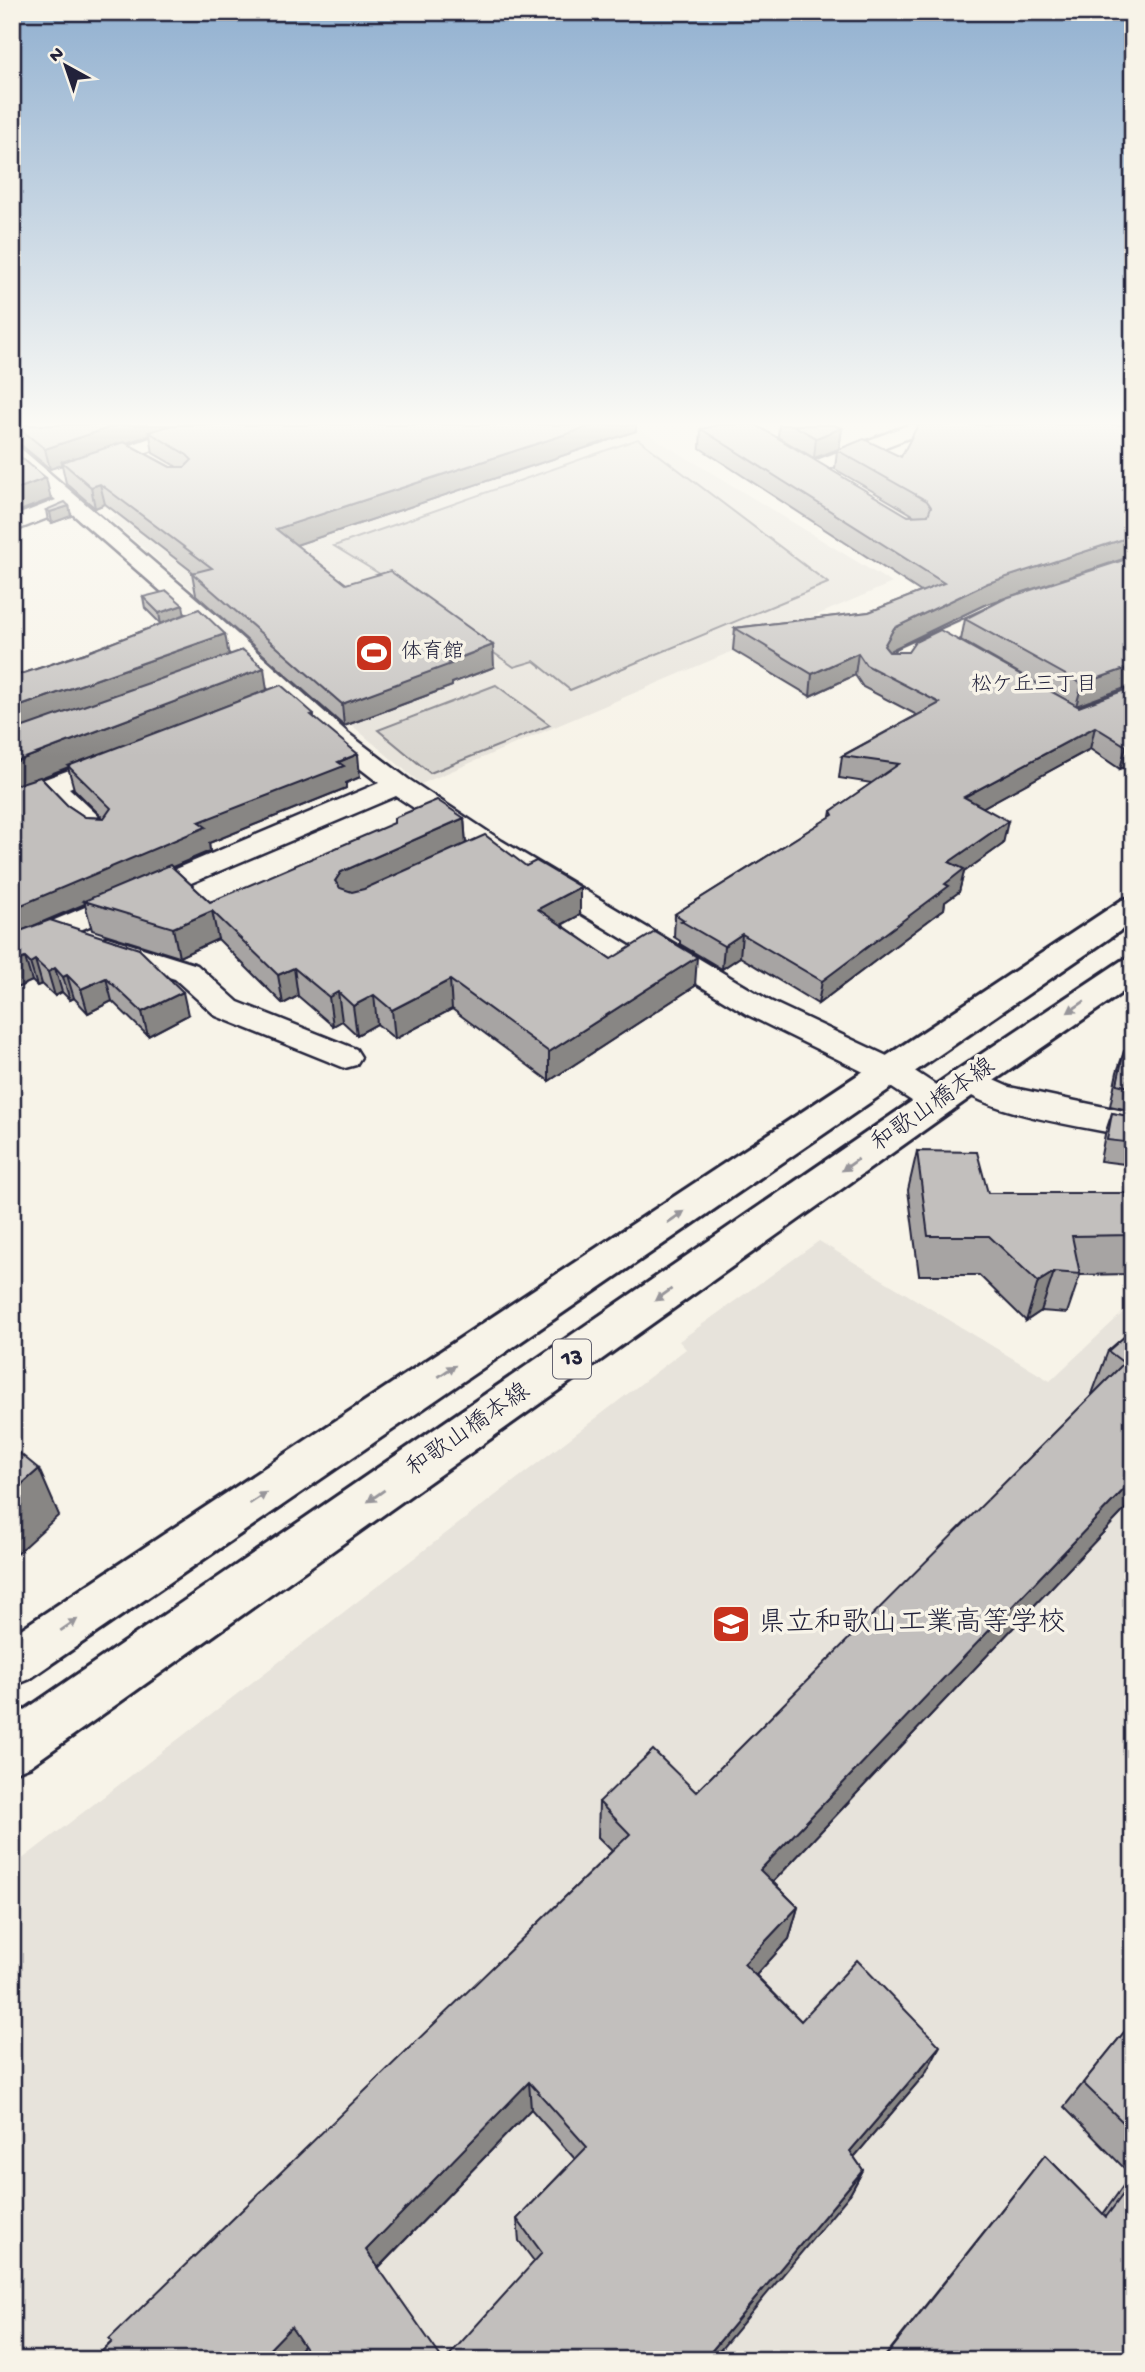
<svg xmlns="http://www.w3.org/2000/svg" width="1145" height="2372" font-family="'Gochi Hand','Klee One',sans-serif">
<rect width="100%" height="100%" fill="#f7f3e8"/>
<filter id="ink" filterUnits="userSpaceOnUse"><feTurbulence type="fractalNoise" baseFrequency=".0143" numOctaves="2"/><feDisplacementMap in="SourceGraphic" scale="14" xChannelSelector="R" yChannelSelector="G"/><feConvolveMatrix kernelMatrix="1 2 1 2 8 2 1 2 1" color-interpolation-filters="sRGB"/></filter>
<g filter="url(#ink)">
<g fill="#e7e3db">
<polygon points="400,425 633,425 892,583 421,784 108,518"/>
<polygon points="819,1241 1050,1381 1133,1303 1133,2360 12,2360 12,1867 686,1349 679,1341"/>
</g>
<g fill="#d8d5cf" stroke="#7d7c85" stroke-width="2">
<polygon points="638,439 828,583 570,690 534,661 514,667 388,579 334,546"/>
<polygon points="496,685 550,725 430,773 378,730"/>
</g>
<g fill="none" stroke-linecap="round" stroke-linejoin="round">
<defs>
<g id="minor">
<polygon points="187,425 215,425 212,429 99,469 85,469 82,465 85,461"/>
<polygon points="908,425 935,425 932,429 818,473 804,473 801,469 804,465"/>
<polygon points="12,445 19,447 218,617 349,734 408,779 502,841 770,1001 904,1064 951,1095 956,1103 951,1111 939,1115 927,1111 880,1080 748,1015 482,853 396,796 12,959 12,938 379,783 331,746 202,627 68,510 12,532 12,517 56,500 12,462"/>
<polygon points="1007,600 1015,602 1019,607 1015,612 914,660 905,662 896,660 893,655 896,650"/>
<path d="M113 754 122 756 126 762 122 768 69 788 110 827 114 833 110 839C84 845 64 814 47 797L12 809V791Z"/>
<polygon points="107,937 197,965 238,1002 356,1049 361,1057 356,1065 345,1068 216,1016 175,979 96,954 92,947 96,940"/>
<path d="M969 1069 1009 1087 1133 1113V1137C1093 1128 972 1113 953 1080L957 1072Z"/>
</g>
<g id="primary">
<polygon points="1133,897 1133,922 29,1679 12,1686 12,1635 1122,900"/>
<polygon points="1133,958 1133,985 982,1089 30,1766 12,1773 12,1719 956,1071 1121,961"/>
</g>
</defs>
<use href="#minor" stroke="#22223b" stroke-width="5"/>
<use href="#primary" stroke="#22223b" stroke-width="6"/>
<use href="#minor" fill="#f7f3e8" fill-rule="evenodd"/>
<use href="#primary" fill="#f7f3e8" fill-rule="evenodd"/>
</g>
<g fill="#a7a4a3" stroke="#22223b" stroke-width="2" fill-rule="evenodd">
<path d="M12 425 636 431 296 545 346 584 494 667 452 683V686L344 726 196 595 192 573H194L105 504 95 508 66 483 62 465 50 469 21 445 12 443ZM150 435 153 453 177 467H170L126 443Z"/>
<polygon points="779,425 834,425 842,428 839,449 814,458 778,437"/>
<polygon points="1133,425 1133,556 984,605 891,650 890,652 1073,704 961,640 965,619 1133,685 1076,706 1079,707 1133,687 1133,763 1120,769 1090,749 983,807 1003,844 964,872 959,892 945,902 944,909 818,1004 740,957 722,969 680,944 680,941 674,937 675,914 830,817 831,811 872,783 839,778 842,756 917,715 863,687 855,675 810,696 733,650 735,628 869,612 921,592 700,448 701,429 908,516 913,515 835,469 837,450 901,457"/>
<polygon points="69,506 71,516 52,523 48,521 46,510"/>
<path d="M143 597 185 614 267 690 314 714V718L360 777 346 783V788L209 843 210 851 172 867 210 902 464 818 466 844 580 887V915L562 925 611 959 695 986 549 1081 452 1009 395 1039 377 1024 357 1035 342 1021 333 1026 298 996 283 1004 218 939 179 957 92 930 85 904 25 930 188 1015 148 1036 112 1001 88 1013 74 998 70 1000 62 992 55 996 42 984 37 986 32 981 12 990V677L88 652 161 624 145 608ZM68 767 74 789 103 818 85 817 67 805 41 778Z"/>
<polygon points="1124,1051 1133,1052 1133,1111 1110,1106 1117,1072"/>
<polygon points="1112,1113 1133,1117 1133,1165 1100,1161 1105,1134"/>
<polygon points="917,1151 988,1193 1133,1198 1133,1264 1129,1274 1080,1275 1067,1313 1041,1311 1026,1321 979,1275 919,1275 908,1190"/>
<polygon points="1133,1329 1133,1501 773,1882 798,1907 789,1939 756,1975 801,2021 925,2074 854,2157 863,2170 850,2194 534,2261 519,2241 517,2219 575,2159 531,2109 290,2360 93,2360 612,1851 598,1837 599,1802 696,1792 1093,1395 1092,1394 1108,1351"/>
<polygon points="1133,2021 1133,2360 882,2360 1045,2155 1103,2214 1131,2175 1064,2107"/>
</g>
<g fill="#888684" stroke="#22223b" stroke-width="2">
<polygon points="117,425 180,425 149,432 150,435 64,464 62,462 62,465 50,469 45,449"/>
<polygon points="594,425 636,425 636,431 278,551 276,529"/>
<polygon points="842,428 839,449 814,458 816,438"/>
<polygon points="46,478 51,499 12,514 12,491"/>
<polygon points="100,484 105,504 95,508 91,487"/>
<polygon points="69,506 71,516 52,523 50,512"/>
<polygon points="1133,536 1132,556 984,605 891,650 881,667 884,646 894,628 988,583"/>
<polygon points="183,605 185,616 161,625 159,613"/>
<polygon points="225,634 229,656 12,734 12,709"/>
<polygon points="493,645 494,667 452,683 452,686 344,726 342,704"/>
<polygon points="858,653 855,675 810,696 812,674"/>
<polygon points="1133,666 1133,685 1076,706 1082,684"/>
<polygon points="264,668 267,690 12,789 12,763"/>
<polygon points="1095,727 1090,749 960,820 964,797"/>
<polygon points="1133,744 1133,763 1120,769 1126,746"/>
<polygon points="358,754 360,777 346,783 346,788 209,843 210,851 88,903 84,901 85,904 12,935 12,909 199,822"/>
<polygon points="464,818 466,846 345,901 335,881 341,872"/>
<polygon points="1008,821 1003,844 964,872 959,892 945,902 944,909 818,1004 822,981 949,862"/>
<polygon points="580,887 580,915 538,937 538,909"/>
<polygon points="212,911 218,939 179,957 173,928"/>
<polygon points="742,934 740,957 722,969 724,946"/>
<polygon points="697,957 695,986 549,1081 549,1052"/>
<polygon points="25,958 32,981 12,990 12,963"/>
<polygon points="35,960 42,984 37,986 30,963"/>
<polygon points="55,968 62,992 55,996 48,972"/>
<polygon points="294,968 298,996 283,1004 278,975"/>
<polygon points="67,975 74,998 70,1000 63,977"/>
<polygon points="106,978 112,1001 88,1013 81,989"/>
<polygon points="450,980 452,1009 395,1039 392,1010"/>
<polygon points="183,992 188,1015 148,1036 142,1012"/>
<polygon points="338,992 342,1021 333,1026 329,997"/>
<polygon points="374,995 377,1024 357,1035 353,1006"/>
<polygon points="1054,1272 1041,1311 1026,1321 1038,1282"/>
<polygon points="39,1469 59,1515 12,1558 12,1493"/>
<polygon points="1133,1480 1133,1501 753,1903 760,1870"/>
<polygon points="798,1907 789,1939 738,1995 744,1964"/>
<polygon points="940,2046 925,2074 838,2176 850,2151"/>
<polygon points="529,2082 531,2109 375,2271 366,2250"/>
<polygon points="863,2170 850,2194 712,2360 704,2360"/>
<polygon points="291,2327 304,2345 290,2360 259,2360"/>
</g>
<g fill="#c2bfbd" stroke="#22223b" stroke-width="2">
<polygon points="15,425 117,425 45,449"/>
<polygon points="172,425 594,425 276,529 346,584 390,571 493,645 448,662 451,664 342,704 192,573 212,568 100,484 91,487 62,462 124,442 170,467 185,467 192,460 187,455 149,432"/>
<polygon points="718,425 756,425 908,516 928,515 931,507 927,501 837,450 864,439 901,457 918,425 1133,425 1133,536 988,583 894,628 884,646 889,652 908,652 915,642 940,630 1079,707 1133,687 1133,744 1126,746 1095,727 964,797 1008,821 949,862 964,869 945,884 949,886 822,981 742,934 724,946 681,921 684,920 675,914 833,815 831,811 899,764 842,756 940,703 866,665 858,653 812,674 735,628 869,612 944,583 701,429"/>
<polygon points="793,425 834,425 842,428 816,438"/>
<polygon points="12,450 46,478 12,491"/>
<polygon points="65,502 69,506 50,512 46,510"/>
<polygon points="1133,557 1133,666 1082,684 965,619 1006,598"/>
<polygon points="167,591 183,605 159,613 143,597"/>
<polygon points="199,609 225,634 12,709 12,677 88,652"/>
<polygon points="243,650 264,668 12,763 12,731"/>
<polygon points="281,685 314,714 311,715 358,754 338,762 344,766 199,822 206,827 12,909 12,786 40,777 67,805 85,817 104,818 111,808 68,766"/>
<polygon points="437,800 464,818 341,872 335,881 340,888 352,892 364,889 485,835 526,866 536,861 580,887 538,909 611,959 655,932 697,957 549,1052 450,980 392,1010 374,995 353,1006 338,992 329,997 294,968 278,975 212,911 173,928 84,901 170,865 210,902 394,823 394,818"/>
<polygon points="50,920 139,949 183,992 142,1012 106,978 81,989 67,975 63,977 55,968 48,972 35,960 30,963 25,958 12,963 12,934"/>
<polygon points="1124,1051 1133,1052 1133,1088 1117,1084"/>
<polygon points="1112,1113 1133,1117 1133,1143 1107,1140"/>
<polygon points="917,1151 977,1152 988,1193 1131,1193 1133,1198 1133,1235 1072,1236 1080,1274 1054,1272 1038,1282 989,1236 928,1236"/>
<polygon points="1133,1329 1133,1480 760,1870 798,1907 744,1964 801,2021 857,1960 940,2046 850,2151 863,2170 704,2360 445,2360 542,2253 517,2219 587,2147 529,2082 366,2250 443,2360 313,2360 291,2327 259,2360 93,2360 112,2342 109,2339 630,1834 599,1802 653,1750 696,1792 1124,1363 1108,1351"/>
<polygon points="12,1447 39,1469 12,1493"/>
<polygon points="1133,2021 1133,2132 1083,2083"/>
<polygon points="1045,2155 1106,2217 1133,2181 1133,2360 883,2360"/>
</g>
<defs><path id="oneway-solid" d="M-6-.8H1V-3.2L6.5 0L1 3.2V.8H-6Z" transform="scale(1.75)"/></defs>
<g fill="#97959a">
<use href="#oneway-solid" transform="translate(1076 1007) rotate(146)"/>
<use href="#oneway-solid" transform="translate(850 1165) rotate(145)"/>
<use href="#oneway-solid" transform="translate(676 1217) rotate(-34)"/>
<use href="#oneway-solid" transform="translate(663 1295) rotate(145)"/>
<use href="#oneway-solid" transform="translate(447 1371) rotate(-34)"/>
<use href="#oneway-solid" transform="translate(376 1496) rotate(145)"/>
<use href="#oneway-solid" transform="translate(258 1498) rotate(-34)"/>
<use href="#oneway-solid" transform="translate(69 1625) rotate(-34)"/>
</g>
</g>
<linearGradient id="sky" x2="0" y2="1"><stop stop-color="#91b0d0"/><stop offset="0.56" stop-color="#fbfaf5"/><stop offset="1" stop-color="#fbfaf5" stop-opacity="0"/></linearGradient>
<rect width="1145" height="757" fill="url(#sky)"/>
<defs>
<symbol id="stadium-square" viewBox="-11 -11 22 22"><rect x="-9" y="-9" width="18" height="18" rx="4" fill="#c8321e" stroke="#f7f3e8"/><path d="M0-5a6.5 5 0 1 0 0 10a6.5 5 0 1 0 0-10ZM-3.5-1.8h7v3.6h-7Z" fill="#fff"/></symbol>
<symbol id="school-square" viewBox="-11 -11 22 22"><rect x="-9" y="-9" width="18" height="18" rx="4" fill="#c8321e" stroke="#f7f3e8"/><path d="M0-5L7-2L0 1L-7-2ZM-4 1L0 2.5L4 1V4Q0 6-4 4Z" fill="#fff"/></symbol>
</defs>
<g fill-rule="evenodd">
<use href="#stadium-square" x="352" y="631" width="44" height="44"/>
<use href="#school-square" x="709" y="1602" width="44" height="44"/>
</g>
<g text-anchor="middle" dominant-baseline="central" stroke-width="7" stroke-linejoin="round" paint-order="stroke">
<g font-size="21" fill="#22223b" stroke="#f7f3e8" text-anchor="start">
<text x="401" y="653">体育館</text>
</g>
<g font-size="21" fill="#22223b" stroke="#f7f3e8">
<text x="1034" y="686">松ケ丘三丁目</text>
</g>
<rect fill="#f7f3e8" stroke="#62616f" stroke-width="2" x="553" y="1339.5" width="38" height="39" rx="5"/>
<g font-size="23" font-weight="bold" fill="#22223b">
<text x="572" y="1359">13</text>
</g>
<g font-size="24" fill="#22223b" stroke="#f7f3e8">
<text transform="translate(934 1106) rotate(-35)">和歌山橋本線</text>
<text transform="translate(469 1431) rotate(-35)">和歌山橋本線</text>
</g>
<g font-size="28" fill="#22223b" stroke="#f7f3e8" text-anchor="start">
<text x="758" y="1624">県立和歌山工業高等学校</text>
</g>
</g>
<rect width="1145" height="2372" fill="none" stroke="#f7f3e8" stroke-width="42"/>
<rect x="21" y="21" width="1103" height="2330" fill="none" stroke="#22223b" stroke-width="2.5" filter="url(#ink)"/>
<g transform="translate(66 66) rotate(320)" stroke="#f7f3e8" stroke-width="5" paint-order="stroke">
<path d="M0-5L12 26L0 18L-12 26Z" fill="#22223b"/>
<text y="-10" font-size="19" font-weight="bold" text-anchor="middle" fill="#22223b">N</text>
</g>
</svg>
